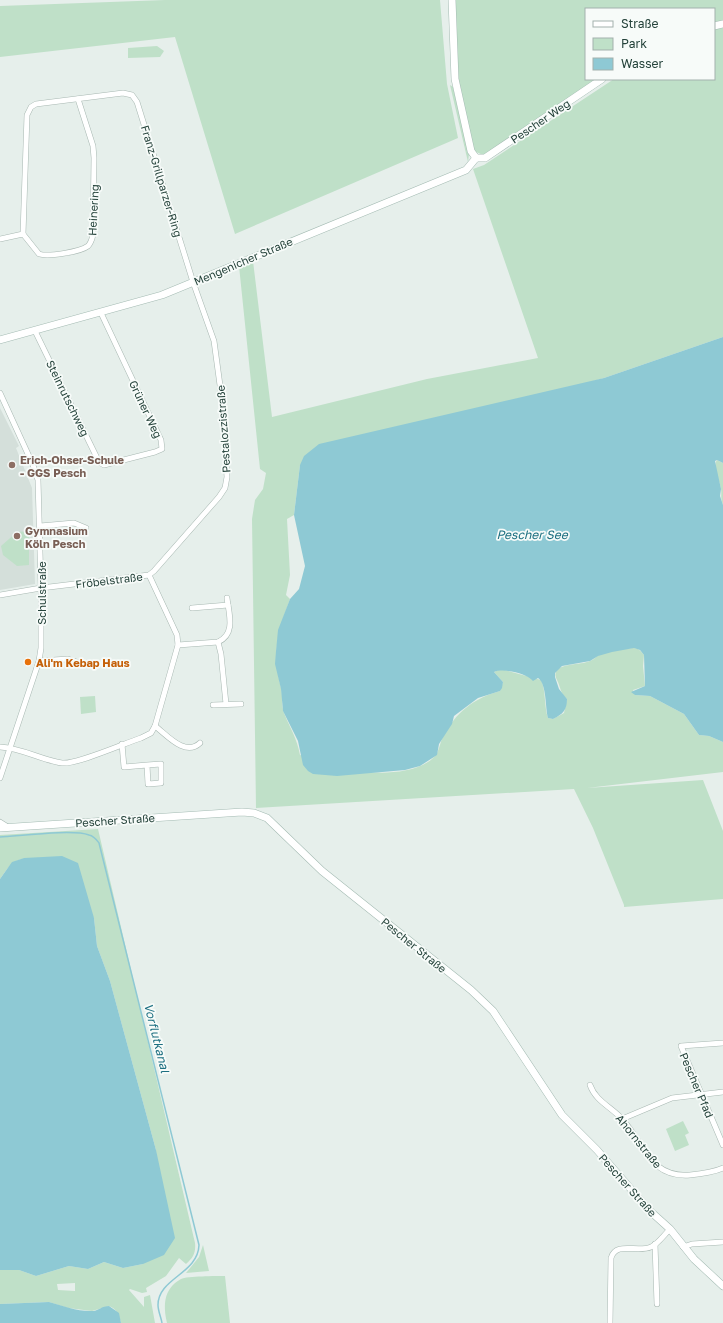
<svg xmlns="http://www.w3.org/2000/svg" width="723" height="1323" font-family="'Golos Text',sans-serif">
<rect width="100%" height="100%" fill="#e6efeb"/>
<polygon fill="#d4dfda" points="0,408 19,446 16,448 32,488 35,584 0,590"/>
<g fill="#bfe0c8" fill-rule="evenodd">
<polygon points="165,0 440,0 447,84 458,138 235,234 175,37 0,57 0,6"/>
<polygon points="454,0 723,0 723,21 714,23 714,9 586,9 586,79 598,79 483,155 474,151 457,79"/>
<path d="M723 28V337L604 378 300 465 294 515 287 519 290 575 286 595 290 599C277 635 272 650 281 688 283 696 281 705 284 713 290 728 297 738 300 755 321 761 346 770 368 772 388 774 421 772 435 756 439 752 440 742 443 737 455 713 474 698 500 691L503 682 494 672 501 669 541 680C546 690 544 707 548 718L553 719 564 713 567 699C560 693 561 688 557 680 548 662 580 666 590 661 593 660 595 658 597 656 605 652 626 648 634 648 638 648 641 651 644 655L643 666 645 686 633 690 635 695 650 696 684 714 699 735 709 736 723 742V772L587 788 703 780 723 831V899L624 907V905L593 828 574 789 256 808 252 519 255 500 263 489 266 473 260 469 239 266 253 261 272 417 427 379 538 358 473 169 484 165 614 79H714V29Z"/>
<polygon points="157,46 164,51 160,57 128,58 128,48"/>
<polygon points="450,85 453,87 469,154 468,162"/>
<path d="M717 460 723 463V505C720 497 722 495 721 489 720 481 712 466 717 460Z"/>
<polygon points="29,531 29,565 17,566 3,555 1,546 17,532"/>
<polygon points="95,696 96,712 81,714 80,697"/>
<path d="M98 829 195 1243C196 1253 193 1258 186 1264L179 1258 166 1276 146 1288 147 1292 142 1293 130 1289 129 1290 144 1307V1297L150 1295 155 1323H121C119 1315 117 1309 109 1306L92 1311 68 1308 49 1302 0 1304V1270H19L36 1276 69 1266 88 1269 104 1262 123 1268 143 1264 156 1150 110 981 97 946 94 918 39 858C15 858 13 860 0 879V835ZM75 1283V1291L58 1290 57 1284Z"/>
<polygon points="683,1121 689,1133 685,1135 689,1145 675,1151 666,1129"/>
<polygon points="203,1245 209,1271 186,1273 199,1257"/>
<path d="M225 1276 230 1323H167C163 1306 163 1289 181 1279 187 1276 216 1276 225 1276Z"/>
</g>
<g fill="#8ec9d4">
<path d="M723 337V463L717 460 715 461 721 489 720 496 723 505V742L709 736 699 735 684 714 650 696 635 695 631 692 645 686 644 655 640 650 634 648 612 652 598 656 590 661 562 666 555 673V677L559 689 567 699C567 710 563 714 553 719L548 718C545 708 547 684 538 678L533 681C527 673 503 668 494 672L503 682 502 688 500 691 478 698 454 716 452 724 439 744 437 755 420 766 405 770 337 776 313 774 308 771 303 765 298 741 283 711 281 689 275 664 276 651 278 630 290 599 299 589 305 566 294 515 300 465 304 456 319 444 604 378Z"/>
<polygon points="62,856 78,863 94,918 97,946 110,981 156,1150 175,1238 164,1255 143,1264 123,1268 104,1262 88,1269 69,1266 36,1276 19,1270 0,1270 0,879 12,862 24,858"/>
<path d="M49 1302C64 1306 78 1312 94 1311 99 1310 102 1306 109 1306L119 1313 121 1323H0V1304Z"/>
</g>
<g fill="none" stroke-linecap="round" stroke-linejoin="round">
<path stroke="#8ec9d4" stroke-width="1.5" d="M0 837C20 836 73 829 89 835 94 836 96 839 99 843L199 1245C198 1274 158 1278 158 1305 158 1311 161 1317 162 1323"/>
<defs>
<g id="street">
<path d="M0 239 23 234 39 254C48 257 80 252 88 246 91 243 92 239 93 235L94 158 93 146 78 99"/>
<polyline points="35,331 99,462 104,465 155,452 162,449 161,440 101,313"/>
<polyline points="0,393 33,465 38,480 41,588 41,648 39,661 0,778"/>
<polyline points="40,526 74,523 86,528"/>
<polyline points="0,595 41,588 149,575 154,571 219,497 225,488 227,477 222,400 214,341 193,282 137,102 132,95 123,93 36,104 31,107 27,115 23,234"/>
<polyline points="192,608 228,605"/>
<polyline points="218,642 221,654 226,704"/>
<path d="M178 645 218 642C236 634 229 614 227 598"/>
<polyline points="39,661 68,659 80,663"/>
<polyline points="213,705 241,704"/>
<path d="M155 726C167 735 185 757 200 743"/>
<polyline points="122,744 124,767 147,765 148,784 161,783 161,764 147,765"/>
<path d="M0 747C22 748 41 760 62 763 76 765 125 743 141 738L151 733 155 726 178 645 177 635 149 575"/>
<polyline points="0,822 8,827"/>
<polyline points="723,1043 681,1046 723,1145"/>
<path d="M590 1085C596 1102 612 1107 623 1120 645 1145 650 1178 690 1175 701 1174 712 1173 723 1168"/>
<polyline points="622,1119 672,1098 723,1092"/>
<polyline points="655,1244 657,1304"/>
<polyline points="683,1247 692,1244 723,1242"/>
<path d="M610 1323 611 1258C616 1241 637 1253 651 1247 658 1244 664 1235 670 1229"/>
</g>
<g id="secondary">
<polyline points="452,0 455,79 471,151 476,158"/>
<polyline points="714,26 723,24"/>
<polyline points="476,158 485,158 602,79"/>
<polyline points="0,340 162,295 466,170 476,158"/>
<polyline points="0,828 242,812 254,813 267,818 322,871 471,990 493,1011 562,1115 597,1150 650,1211 670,1229 694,1259 723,1286"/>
</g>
</defs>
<use href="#street" stroke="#a8b8b2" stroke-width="6"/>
<use href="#secondary" stroke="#a4bbb3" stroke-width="8"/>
<use href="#street" stroke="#fff" stroke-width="5"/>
<use href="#secondary" stroke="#fff" stroke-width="7"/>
</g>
<g fill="#8d6e63" stroke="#f7fbf9" stroke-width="1.5">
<circle cx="12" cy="465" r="4"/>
<circle cx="17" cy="536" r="4"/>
</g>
<circle fill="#e8710a" stroke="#f7fbf9" stroke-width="1.5" cx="28" cy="662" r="4"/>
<g text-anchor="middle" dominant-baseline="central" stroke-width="3.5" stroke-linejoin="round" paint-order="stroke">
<g font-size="11" fill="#24423a" stroke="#f7fbf9">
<text transform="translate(540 121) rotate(-34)">Pescher Weg</text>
<text transform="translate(162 181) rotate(73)">Franz-Grillparzer-Ring</text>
<text transform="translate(93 210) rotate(-87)">Heinering</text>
<text transform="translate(243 261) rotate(-23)">Mengenicher Straße</text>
<text transform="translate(68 398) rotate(64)">Steinrutschweg</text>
<text transform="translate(146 409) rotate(65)">Grüner Weg</text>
<text transform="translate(223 429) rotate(-94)">Pestalozzistraße</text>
<text transform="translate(109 580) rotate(-7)">Fröbelstraße</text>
<text transform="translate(41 593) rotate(-90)">Schulstraße</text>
<text transform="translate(115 820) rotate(-4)">Pescher Straße</text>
<text transform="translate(414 945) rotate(39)">Pescher Straße</text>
<text transform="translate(697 1085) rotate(67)">Pescher Pfad</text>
<text transform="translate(639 1141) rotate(51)">Ahornstraße</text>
<text transform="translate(628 1185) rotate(48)">Pescher Straße</text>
</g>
<g font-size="11" font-weight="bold" fill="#785e54" stroke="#f7fbf9" text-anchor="start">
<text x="20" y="459">Erich-Ohser-Schule<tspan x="20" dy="13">- GGS Pesch</tspan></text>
<text x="25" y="530">Gymnasium<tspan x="25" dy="13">Köln Pesch</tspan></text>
</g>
<g font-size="11" font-weight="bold" fill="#c56008" stroke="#f7fbf9" text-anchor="start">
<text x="36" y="662">Ali'm Kebap Haus</text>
</g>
<g font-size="12" font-style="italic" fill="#1c6f80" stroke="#f7fbf9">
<text x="532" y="534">Pescher See</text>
<text transform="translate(157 1038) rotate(76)">Vorflutkanal</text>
</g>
</g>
<rect x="585" y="8" width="130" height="72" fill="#f7fbf9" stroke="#a3b1ad"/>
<rect x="593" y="21" width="20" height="6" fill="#ffffff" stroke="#a3b1ad"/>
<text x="621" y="28" font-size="12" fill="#24423a">Straße</text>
<rect x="593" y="38" width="20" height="12" fill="#bfe0c8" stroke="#a3b1ad"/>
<text x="621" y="48" font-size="12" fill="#24423a">Park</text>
<rect x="593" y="58" width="20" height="12" fill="#8ec9d4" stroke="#a3b1ad"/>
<text x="621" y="68" font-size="12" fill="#24423a">Wasser</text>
</svg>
